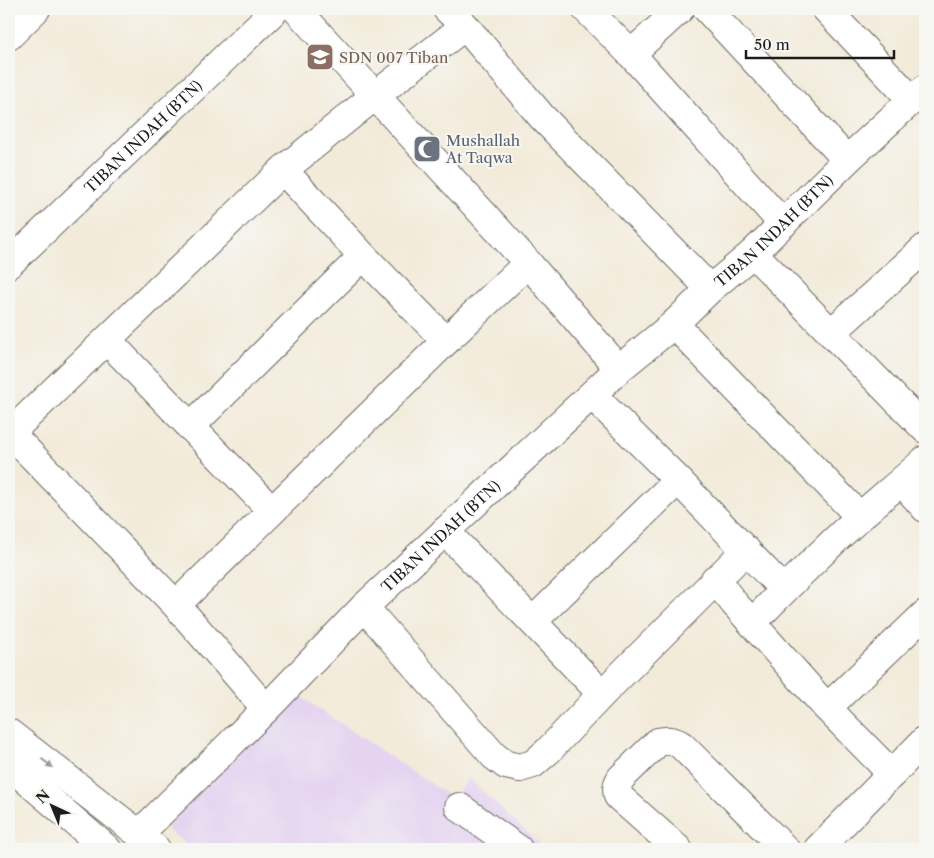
<svg xmlns="http://www.w3.org/2000/svg" width="934" height="858" font-family="'Libre Caslon Text',serif">
<rect width="100%" height="100%" fill="#f6f6f2"/>
<filter id="ink" filterUnits="userSpaceOnUse"><feTurbulence type="fractalNoise" baseFrequency=".02" numOctaves="2"/><feDisplacementMap in="SourceGraphic" scale="10" xChannelSelector="R" yChannelSelector="G"/><feConvolveMatrix kernelMatrix="1 2 1 2 8 2 1 2 1" color-interpolation-filters="sRGB"/></filter>
<filter id="wash" filterUnits="userSpaceOnUse"><feTurbulence type="fractalNoise" baseFrequency=".0096" numOctaves="4" result="noise"/><feDisplacementMap in="SourceGraphic" scale="20" xChannelSelector="R" yChannelSelector="G"/><feGaussianBlur stdDeviation="1.12" result="paint"/><feColorMatrix in="noise" values="0 0 0 0 0 0 0 0 0 0 0 0 0 0 0 0 0 1.4 0 .05"/><feComposite in="paint" operator="in"/></filter>
<g filter="url(#wash)">
<rect width="100%" height="100%" fill="#f3ebda"/>
<polygon fill="#e4d3f1" points="295,693 454,799 468,778 545,849 191,849 166,828"/>
</g>
<g filter="url(#ink)">
<g fill="none" stroke-linecap="round" stroke-linejoin="round">
<defs>
<g id="minor">
<polyline points="296,9 528,263 619,369"/>
<polyline points="447,9 465,26 542,117 710,289"/>
<polyline points="586,9 631,54 783,224"/>
<polyline points="707,9 847,160"/>
<polyline points="826,9 912,100"/>
<polyline points="9,36 36,9"/>
<polyline points="631,54 680,9"/>
<polyline points="283,170 363,256 446,341"/>
<polyline points="753,253 925,429"/>
<path id="s1" d="M9 264 276 9"/>
<polyline points="674,324 860,517"/>
<polyline points="831,333 925,248"/>
<polyline points="107,340 272,511"/>
<polyline points="592,395 678,480 784,590"/>
<polyline points="190,427 363,256"/>
<polyline points="9,432 176,605 225,661 266,709"/>
<polyline points="10,433 283,170 376,95 465,26"/>
<polyline points="902,482 925,508"/>
<polyline points="445,531 602,694"/>
<polyline points="715,579 734,603 827,708 892,774"/>
<polyline points="176,605 446,341 528,263"/>
<polyline points="364,607 494,756 506,765 520,768 533,764 548,751 602,694 746,550"/>
<polyline points="533,621 678,480"/>
<path d="M752 623C787 587 822 551 859 518 880 498 904 480 925 460"/>
<polyline points="827,708 925,614"/>
<polyline points="9,733 139,834 156,849"/>
<polyline points="9,765 107,849"/>
<polyline points="459,807 518,849"/>
<path id="s2" d="M139 834 266 709 364 607 619 369 674 324 710 289 753 253 847 160 912 100 925 89"/>
<path d="M678 849 618 796C616 789 617 784 621 778L658 742C667 740 673 740 681 745L785 849"/>
<polyline points="818,849 925,740"/>
</g>
</defs>
<use href="#minor" stroke="#67645e" stroke-width="30"/>
<use href="#minor" stroke="#fff" stroke-width="28"/>
</g>
<defs><path id="oneway-solid" d="M-6-.8H1V-3.2L6.5 0L1 3.2V.8H-6Z" transform="scale(1.25)"/></defs>
<use fill="#999" href="#oneway-solid" transform="translate(47 763) rotate(38)"/>
</g>
<defs>
<symbol id="school-square" viewBox="-11 -11 22 22"><rect x="-9" y="-9" width="18" height="18" rx="4" fill="#8d6e63" stroke="#f6f6f2"/><path d="M0-5L7-2L0 1L-7-2ZM-4 1L0 2.5L4 1V4Q0 6-4 4Z" fill="#fff"/></symbol>
<symbol id="mosque-square" viewBox="-11 -11 22 22"><rect x="-9" y="-9" width="18" height="18" rx="4" fill="#6b7280" stroke="#f6f6f2"/><path d="M3.5-4.9A6 6 0 1 0 3.5 4.9A5 5 0 1 1 3.5-4.9Z" fill="#fff"/></symbol>
</defs>
<g fill-rule="evenodd">
<use href="#school-square" x="304" y="41" width="32" height="32"/>
<use href="#mosque-square" x="411" y="133" width="32" height="32"/>
</g>
<g text-anchor="middle" dominant-baseline="central" stroke-width="4" stroke-linejoin="round" paint-order="stroke">
<g font-size="15" fill="#785e54" stroke="#f6f6f2" text-anchor="start">
<text x="339" y="57">SDN 007 Tiban</text>
</g>
<g font-size="15" fill="#1c1c1c" stroke="#f6f6f2">
<text stroke="none"><textPath href="#s1" startOffset="185">TIBAN INDAH (BTN)</textPath></text>
<text stroke="none"><textPath href="#s2" startOffset="876">TIBAN INDAH (BTN)</textPath></text>
<text stroke="none"><textPath href="#s2" startOffset="424">TIBAN INDAH (BTN)</textPath></text>
</g>
<g font-size="15" fill="#5b616d" stroke="#f6f6f2" text-anchor="start">
<text x="446" y="140">Mushallah<tspan x="446" dy="17">At Taqwa</tspan></text>
</g>
</g>
<rect width="934" height="858" fill="none" stroke="#f6f6f2" stroke-width="30"/>
<g transform="translate(52 806) rotate(316)" stroke="#f6f6f2" stroke-width="4" paint-order="stroke">
<path d="M0-4L9 19L0 12L-9 19Z" fill="#1c1c1c"/>
<text y="-8" font-size="14" font-weight="bold" text-anchor="middle" fill="#1c1c1c">N</text>
</g>
<path d="M746 50v8h148v-8" fill="none" stroke="#1c1c1c" stroke-width="2.5"/>
<text x="754" y="50" font-size="15" fill="#1c1c1c" stroke="#f6f6f2" stroke-width="4" paint-order="stroke">50 m</text>
</svg>
